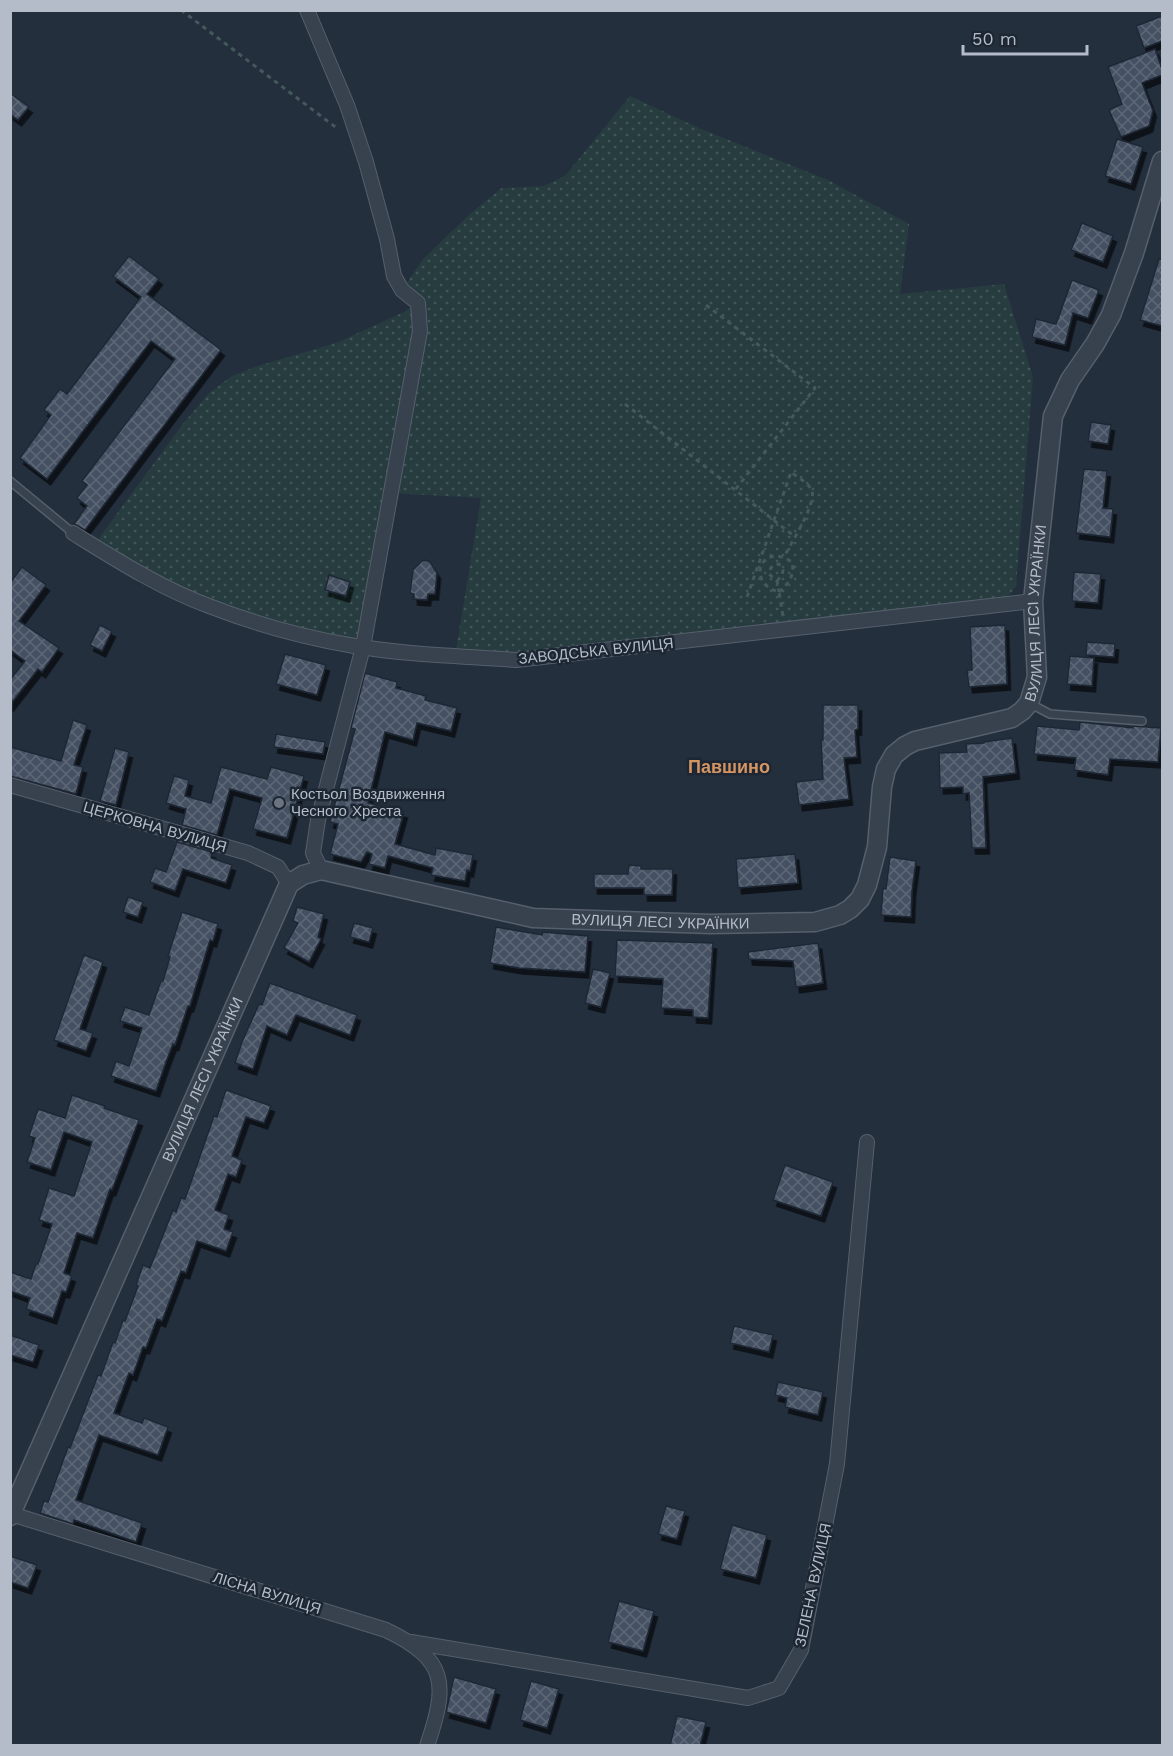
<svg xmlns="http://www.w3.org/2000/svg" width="1173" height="1756" font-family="'Work Sans',sans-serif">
<defs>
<pattern id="grass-dots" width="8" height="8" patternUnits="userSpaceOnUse" patternTransform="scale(1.5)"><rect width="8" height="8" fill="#263c3f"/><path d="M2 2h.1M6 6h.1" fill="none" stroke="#435659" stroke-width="1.8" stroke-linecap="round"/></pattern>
<pattern id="building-cross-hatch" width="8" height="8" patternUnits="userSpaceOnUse" patternTransform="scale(1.5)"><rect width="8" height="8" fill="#455162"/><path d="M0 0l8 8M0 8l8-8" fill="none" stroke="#5d6877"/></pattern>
<filter id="shadow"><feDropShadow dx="3.5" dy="6" stdDeviation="0" flood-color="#0009"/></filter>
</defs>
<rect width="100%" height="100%" fill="#242f3e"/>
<polygon fill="url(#grass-dots)" points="630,96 699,128 828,180 909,224 900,294 1004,284 1033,377 1016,586 1002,605 586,652 455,656 481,498 391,493 363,647 207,606 94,545 182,425 209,393 232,376 258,366 336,343 404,312 417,303 402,290 423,259 471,213 502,188 544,186 565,176"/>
<g fill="url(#building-cross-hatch)" stroke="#1f2835" stroke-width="1.5" filter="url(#shadow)">
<polygon points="1162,16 1162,41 1144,48 1136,26"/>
<polygon points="1155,49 1162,69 1162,75 1142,83 1153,111 1149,126 1121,137 1109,110 1122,104 1108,67"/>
<polygon points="10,93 29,107 18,120 10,114"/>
<polygon points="1117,139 1143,147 1131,184 1105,176"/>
<polygon points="1082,223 1113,236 1103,262 1071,250"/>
<polygon points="129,256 159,279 147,294 221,350 85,530 74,524 87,506 77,498 87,485 82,481 175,359 151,341 47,479 20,458 51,415 44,410 60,389 67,394 141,297 113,276"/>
<polygon points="1159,259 1162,260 1162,326 1140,320"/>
<polygon points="1072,280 1099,290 1088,318 1073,313 1065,345 1032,337 1036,319 1056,324"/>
<polygon points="1091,422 1111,425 1108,444 1088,441"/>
<polygon points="1084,469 1107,471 1103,508 1113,509 1110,537 1076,533"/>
<polygon points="426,560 430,562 437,573 435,594 428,594 427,600 414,599 414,594 410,593 413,570 422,561"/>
<polygon points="22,567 46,585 19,621 59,648 42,672 38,669 10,705 10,680 25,661 10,650 10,583"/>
<polygon points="1074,572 1101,574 1098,603 1072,601"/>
<polygon points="329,575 350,582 346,596 325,590"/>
<polygon points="100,625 112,631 102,651 90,645"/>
<polygon points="1005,625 1007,684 969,687 967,670 972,670 970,627"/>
<polygon points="1087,642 1115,644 1114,657 1086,655"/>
<polygon points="285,654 326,665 317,695 276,684"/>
<polygon points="1070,656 1094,658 1092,686 1067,684"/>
<polygon points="365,673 397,682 396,688 426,696 425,700 457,708 451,731 417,723 413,740 385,732 368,803 404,812 395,844 435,855 436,848 473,855 470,871 467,870 465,881 431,875 433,868 388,856 385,868 369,864 372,854 367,852 361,862 330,854 338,824 330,822 355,729 351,728"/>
<polygon points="823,705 858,705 858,729 855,730 857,757 844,758 849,799 799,805 796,782 823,779 821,740 823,740"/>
<polygon points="73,720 87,725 74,765 83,767 76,794 10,776 10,747 61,761"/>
<polygon points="1080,722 1133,728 1133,726 1161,728 1158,762 1110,759 1108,775 1074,770 1076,758 1034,754 1037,726 1079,730"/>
<polygon points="276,734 325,742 323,754 274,747"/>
<polygon points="1012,738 1016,773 983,777 986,848 972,848 969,793 963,794 963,787 940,788 939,753 967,752 966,744 984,743 984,742"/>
<polygon points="115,748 129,752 116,805 100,801"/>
<polygon points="221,767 267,779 271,767 304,776 287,838 253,829 262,798 230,789 217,835 182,825 186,809 166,803 174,776 189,780 185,796 211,803"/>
<polygon points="177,842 212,852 211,858 232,865 226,883 183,869 175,891 150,882 155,868 166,872"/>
<polygon points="795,854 798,883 738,888 736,859"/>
<polygon points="890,857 916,861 912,891 911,917 881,915 883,888 886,889"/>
<polygon points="629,865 641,866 641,869 673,869 672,895 644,895 644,888 594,888 594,874 628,874"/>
<polygon points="128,897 143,902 138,917 123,912"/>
<polygon points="297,907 324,914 318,937 321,939 309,962 284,948 298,923 293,921"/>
<polygon points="182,912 218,924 213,941 210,940 190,1006 188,1006 175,1045 173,1044 166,1062 156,1091 111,1076 116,1061 129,1066 142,1028 120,1021 125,1007 149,1015 161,981 163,981 170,957 168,956"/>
<polygon points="354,923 373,928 369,942 350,937"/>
<polygon points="496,927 542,935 543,932 588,936 585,972 519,968 490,963"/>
<polygon points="617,940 713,943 708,1018 693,1017 693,1010 661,1008 663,979 615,976"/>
<polygon points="818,943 823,983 796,987 793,961 749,959 748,952"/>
<polygon points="84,955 103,962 80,1029 93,1033 86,1051 54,1040"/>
<polygon points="593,969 610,973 601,1007 585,1003"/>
<polygon points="270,983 357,1015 350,1035 296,1015 287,1035 267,1026 253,1069 235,1063 242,1042 259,1004 262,1005"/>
<polygon points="226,1090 271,1106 264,1123 246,1117 232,1156 242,1160 236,1177 228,1174 215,1210 229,1215 224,1229 233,1232 226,1251 197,1241 186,1273 181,1271 162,1321 157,1319 146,1348 143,1347 133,1375 129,1373 114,1413 142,1423 144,1418 168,1427 158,1455 99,1435 76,1500 142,1523 136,1542 74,1520 73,1524 40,1513 44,1501 48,1502 68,1447 70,1448 98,1375 101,1376 113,1342 115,1343 123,1320 125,1321 138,1286 136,1285 143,1265 150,1268 173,1210 176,1212 181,1198 185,1199 214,1116 217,1117"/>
<polygon points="72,1095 105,1106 104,1108 139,1120 112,1190 110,1189 93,1238 77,1233 64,1273 72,1276 66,1292 62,1291 53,1318 26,1309 30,1298 10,1291 10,1272 31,1279 36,1264 38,1264 52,1224 39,1220 49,1188 74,1196 92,1142 64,1132 51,1170 27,1162 35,1138 29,1136 38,1109 65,1118"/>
<polygon points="785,1165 833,1182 821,1216 773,1200"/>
<polygon points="734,1326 773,1335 769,1352 730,1343"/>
<polygon points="10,1335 39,1345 33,1362 10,1355"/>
<polygon points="778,1382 823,1392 818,1415 785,1407 787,1398 775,1395"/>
<polygon points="666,1506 685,1511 677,1539 658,1534"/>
<polygon points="732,1525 767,1535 756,1578 720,1569"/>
<polygon points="10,1556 37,1565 28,1588 10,1582"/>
<polygon points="619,1601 654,1611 643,1651 608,1642"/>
<polygon points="454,1677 496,1689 486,1723 446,1712"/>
<polygon points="531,1681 559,1689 547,1728 520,1720"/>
<polygon points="677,1716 706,1722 700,1746 670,1746"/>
</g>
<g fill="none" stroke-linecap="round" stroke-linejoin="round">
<defs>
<g id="service">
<polyline points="10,481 73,533"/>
<polyline points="1029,703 1050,714 1142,721"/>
</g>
<g id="minor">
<polyline points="307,10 347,105 366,162 387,239 394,276 402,290 418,303 420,331 363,647 318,820 313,853 321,870"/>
<path d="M73 533C115 559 162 589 209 606 253 623 302 637 349 645 404 655 461 656 516 660L1033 601"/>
<polyline points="10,785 248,853 278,867 289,884"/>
<path d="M11 1514 386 1630C448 1660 448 1684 427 1746"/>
<polyline points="411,1642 748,1698 779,1688 801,1650 837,1464 867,1142"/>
</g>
<g id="tertiary">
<path id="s1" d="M10 1516 289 884 303 875 321 870 533 918 711 924 815 922 840 915 850 909 860 899 867 885 877 847 882 787 886 769 894 755 905 746 915 741 1012 718 1022 711 1029 703 1037 677 1033 601 1053 416 1070 380 1095 344 1111 315 1134 253 1162 161"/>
</g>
</defs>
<use href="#service" stroke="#565f6c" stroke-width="10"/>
<use href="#minor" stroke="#565f6c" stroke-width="16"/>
<use href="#tertiary" stroke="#565f6c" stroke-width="21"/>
<g stroke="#44595c" stroke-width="3" stroke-dasharray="4.5 4.5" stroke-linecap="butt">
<polyline points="181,10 338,129"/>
<polyline points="706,305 815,388 735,490"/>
<polyline points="625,404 794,536"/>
<path d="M777 581 782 575 783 570 779 564C773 565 770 567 769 574L777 581 779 592"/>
<path d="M779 592C789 583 795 575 792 562 761 541 745 583 779 592L783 616"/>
<path d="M747 597 791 472C797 477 809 483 812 491 816 505 791 543 784 557"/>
</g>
<use href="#service" stroke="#38414e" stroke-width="7"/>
<use href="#minor" stroke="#38414e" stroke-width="14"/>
<use href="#tertiary" stroke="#38414e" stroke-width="18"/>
</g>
<circle fill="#6b7280" stroke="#1d2633" stroke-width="2" cx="279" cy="803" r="6"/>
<g text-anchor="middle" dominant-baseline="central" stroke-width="5" stroke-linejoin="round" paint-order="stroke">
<g font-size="15" fill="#b4bcc9" stroke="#1d2633">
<text stroke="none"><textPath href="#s1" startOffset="1666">ВУЛИЦЯ ЛЕСІ УКРАЇНКИ</textPath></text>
<text transform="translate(596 651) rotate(-6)">ЗАВОДСЬКА ВУЛИЦЯ</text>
<text transform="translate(155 827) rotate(16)">ЦЕРКОВНА ВУЛИЦЯ</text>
<text stroke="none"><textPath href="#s1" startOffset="1071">ВУЛИЦЯ ЛЕСІ УКРАЇНКИ</textPath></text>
<text stroke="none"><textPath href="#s1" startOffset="477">ВУЛИЦЯ ЛЕСІ УКРАЇНКИ</textPath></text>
<text transform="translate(813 1585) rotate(-78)">ЗЕЛЕНА ВУЛИЦЯ</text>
<text transform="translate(267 1593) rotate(17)">ЛІСНА ВУЛИЦЯ</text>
</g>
<g font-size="15" fill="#b4bcc9" stroke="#1d2633" text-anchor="start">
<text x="291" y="794">Костьол Воздвиження<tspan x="291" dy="17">Чесного Хреста</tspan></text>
</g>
<g font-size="18" font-weight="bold" fill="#d59563" stroke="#1d2633">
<text x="729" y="766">Павшино</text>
</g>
</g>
<rect width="1173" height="1756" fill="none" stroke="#b4bcc9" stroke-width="24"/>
<path d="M963 45v9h124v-9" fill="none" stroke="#b4bcc9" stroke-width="3"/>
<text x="972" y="45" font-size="18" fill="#b4bcc9" stroke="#1d2633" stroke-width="4.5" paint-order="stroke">50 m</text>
</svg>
